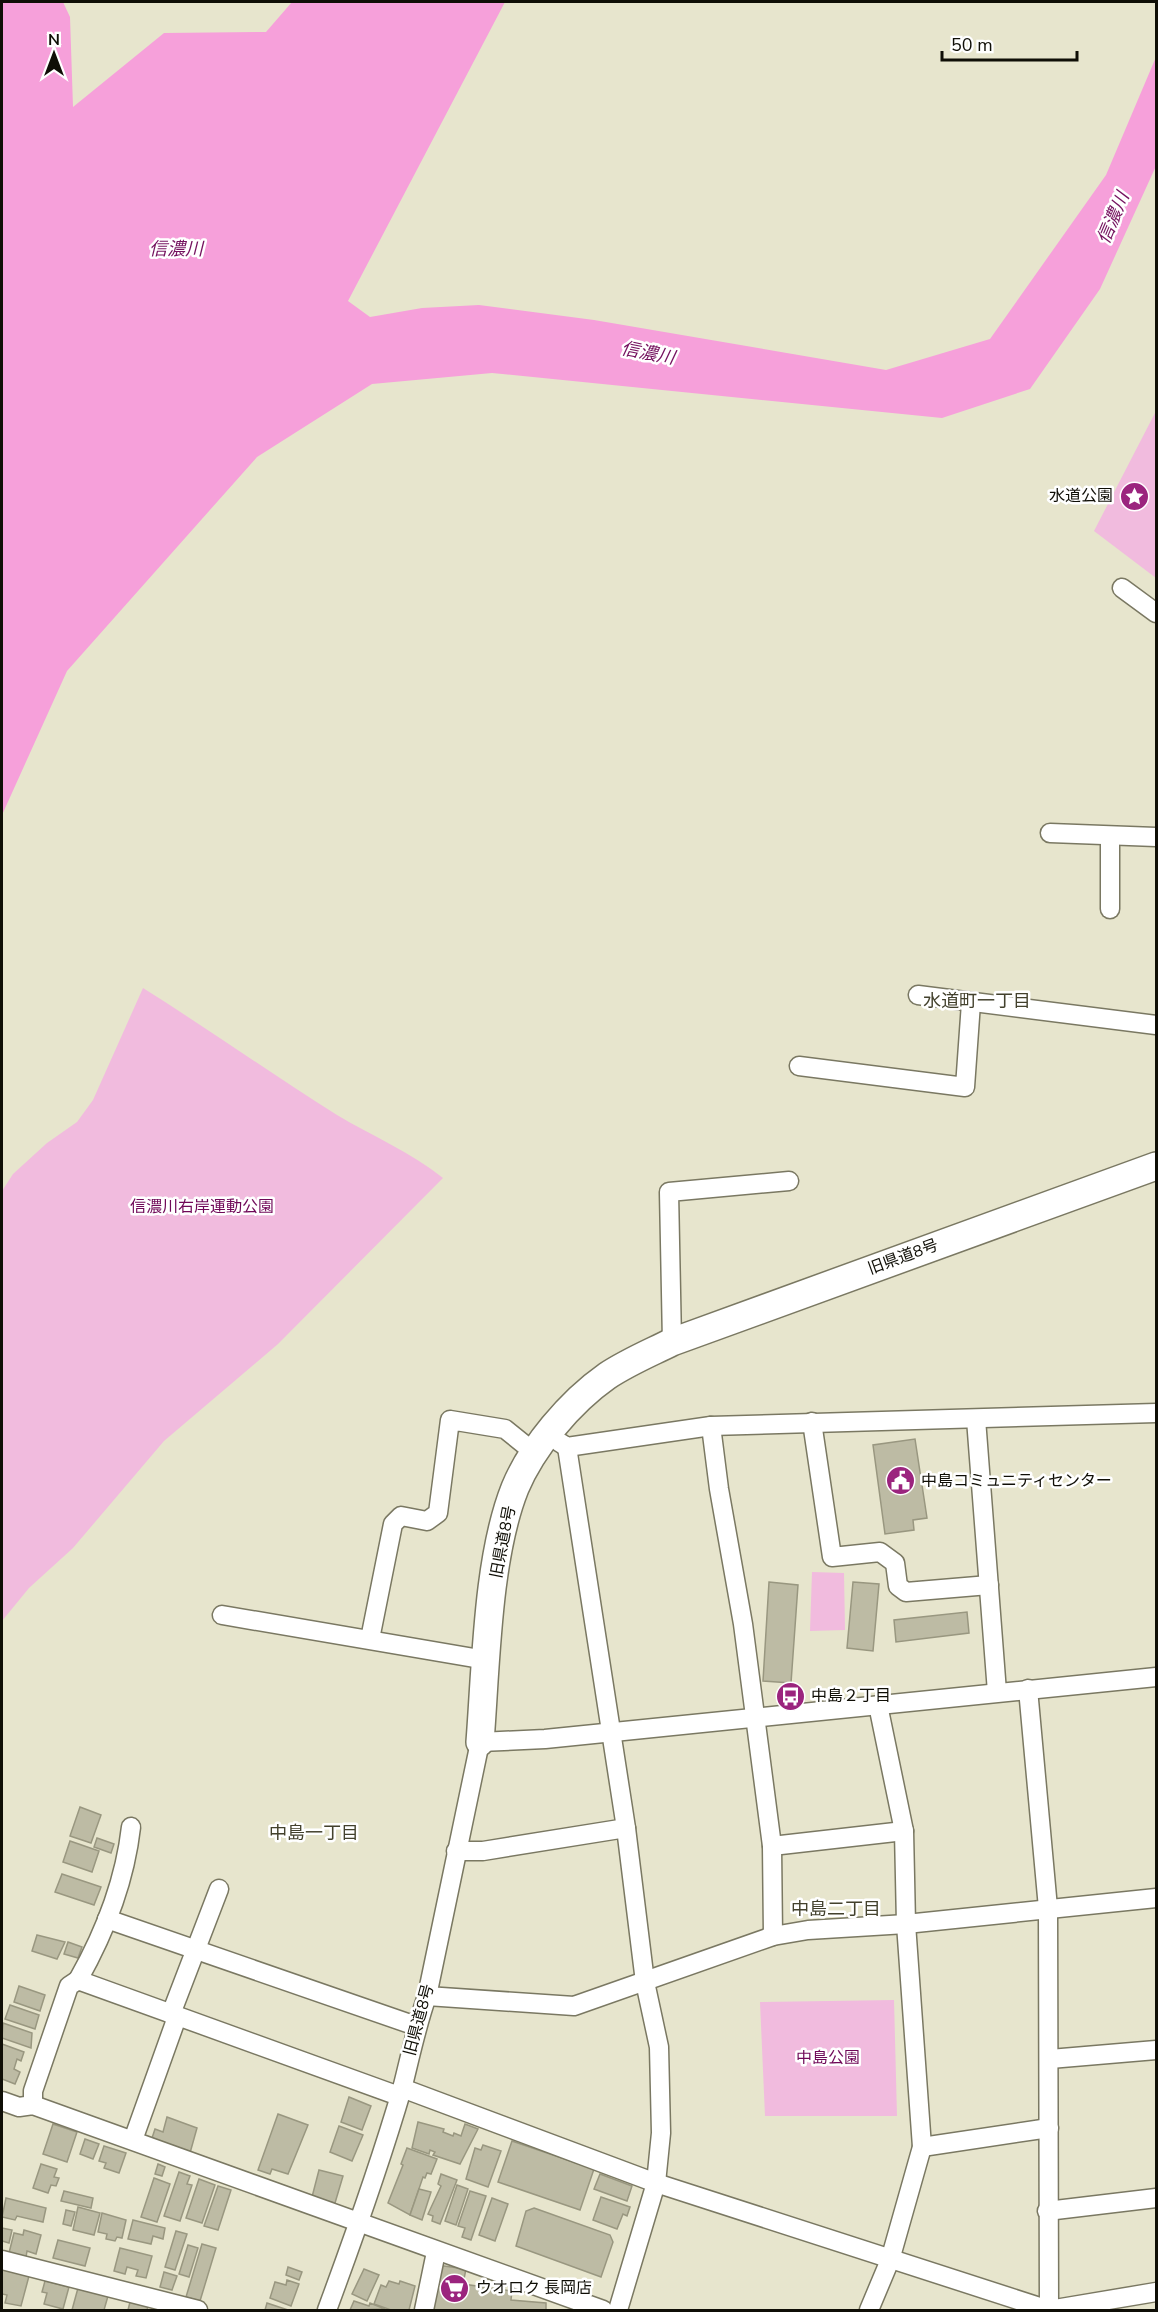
<svg xmlns="http://www.w3.org/2000/svg" width="1158" height="2312" font-family="'Nunito Sans','Noto Sans JP',sans-serif">
<rect width="100%" height="100%" fill="#e7e5cd"/>
<g fill="#f1bbde">
<polygon points="1156,411 1156,578 1094,531"/>
<path d="M143 988C208 1029 272 1074 337 1115 372 1136 411 1152 443 1178L278 1344 164 1441 73 1548 29 1588 2 1621V1191L13 1174 47 1143 77 1122 93 1100Z"/>
<polygon points="812,1572 844,1573 845,1630 810,1631"/>
<polygon points="894,2000 897,2116 765,2116 760,2002"/>
</g>
<polygon fill="#f6a0da" points="2,2 63,2 70,17 73,107 164,33 266,32 292,2 505,2 348,301 370,317 422,308 479,305 594,320 886,370 990,339 1106,175 1156,57 1156,166 1100,289 1030,389 942,418 492,373 372,384 257,457 67,671 2,815"/>
<g fill="#bdbba4" stroke="#999780" stroke-width="1.5">
<polygon points="915,1439 927,1518 913,1520 914,1530 885,1534 873,1445"/>
<polygon points="769,1582 798,1585 791,1683 763,1681"/>
<polygon points="853,1582 879,1584 873,1651 847,1648"/>
<polygon points="967,1612 969,1633 896,1642 894,1620"/>
<polygon points="80,1807 101,1815 91,1843 70,1836"/>
<polygon points="97,1838 114,1844 111,1853 94,1847"/>
<polygon points="70,1841 99,1851 92,1872 63,1862"/>
<polygon points="62,1874 101,1887 94,1905 55,1892"/>
<polygon points="37,1935 65,1942 57,1959 32,1951"/>
<polygon points="68,1942 82,1947 78,1958 64,1954"/>
<polygon points="19,1986 45,1995 40,2011 14,2002"/>
<polygon points="10,2005 39,2015 35,2029 5,2019"/>
<polygon points="3,2023 32,2033 31,2048 2,2038"/>
<polygon points="2,2044 24,2052 21,2061 17,2059 14,2069 20,2072 15,2084 2,2079"/>
<polygon points="349,2097 371,2106 362,2130 341,2122"/>
<polygon points="278,2114 308,2125 288,2174 272,2169 270,2174 258,2170"/>
<polygon points="167,2117 197,2128 190,2153 151,2141 155,2129 163,2132"/>
<polygon points="418,2122 444,2129 443,2132 453,2136 454,2133 461,2136 465,2124 478,2129 460,2164 433,2155 435,2152 430,2150 429,2154 412,2148"/>
<polygon points="53,2124 77,2132 67,2162 43,2154"/>
<polygon points="339,2126 363,2135 352,2161 330,2152"/>
<polygon points="85,2139 99,2144 93,2159 80,2154"/>
<polygon points="512,2141 594,2169 580,2210 498,2182"/>
<polygon points="483,2145 501,2151 488,2187 466,2179 475,2148 481,2150"/>
<polygon points="104,2146 126,2153 119,2173 104,2168 106,2163 99,2161"/>
<polygon points="407,2148 437,2159 431,2174 427,2173 425,2178 423,2177 410,2215 388,2203 403,2165 401,2164"/>
<polygon points="41,2164 57,2169 54,2177 59,2178 56,2186 51,2185 48,2193 33,2188"/>
<polygon points="158,2164 165,2167 162,2176 155,2174"/>
<polygon points="319,2170 343,2176 335,2203 312,2197"/>
<polygon points="179,2172 190,2176 187,2184 192,2185 180,2221 164,2216"/>
<polygon points="441,2174 457,2180 440,2224 432,2221 433,2216 428,2214 441,2186 438,2184"/>
<polygon points="600,2174 632,2186 627,2201 594,2189"/>
<polygon points="154,2178 170,2184 157,2222 141,2217"/>
<polygon points="199,2179 215,2185 202,2223 186,2218"/>
<polygon points="457,2185 468,2189 456,2225 445,2221"/>
<polygon points="218,2186 231,2190 218,2230 204,2226"/>
<polygon points="419,2189 431,2192 422,2220 410,2215"/>
<polygon points="64,2191 93,2198 91,2208 61,2201"/>
<polygon points="470,2191 486,2196 471,2240 462,2237 465,2228 458,2226"/>
<polygon points="601,2197 630,2207 627,2216 623,2214 617,2229 593,2220"/>
<polygon points="6,2198 46,2208 43,2222 17,2216 15,2220 2,2217"/>
<polygon points="492,2198 508,2204 495,2241 479,2235"/>
<polygon points="78,2207 100,2213 94,2235 73,2230"/>
<polygon points="534,2208 610,2235 613,2242 601,2277 516,2246 526,2211"/>
<polygon points="66,2210 75,2212 71,2226 63,2224"/>
<polygon points="102,2213 126,2220 122,2238 117,2237 115,2241 106,2239 107,2234 98,2232"/>
<polygon points="133,2220 165,2228 163,2239 153,2236 151,2244 128,2239"/>
<polygon points="2,2228 12,2230 9,2243 2,2241"/>
<polygon points="24,2230 41,2235 36,2254 27,2251 26,2257 9,2253 14,2233 23,2235"/>
<polygon points="176,2231 187,2234 175,2270 165,2267"/>
<polygon points="58,2240 90,2248 85,2266 53,2258"/>
<polygon points="202,2244 216,2248 200,2301 186,2297"/>
<polygon points="188,2245 198,2248 189,2277 179,2274"/>
<polygon points="120,2248 152,2256 146,2278 136,2276 138,2270 127,2267 125,2274 114,2271"/>
<polygon points="429,2264 466,2269 463,2284 512,2291 511,2300 546,2303 546,2310 418,2310"/>
<polygon points="288,2267 302,2272 299,2280 286,2275"/>
<polygon points="2,2269 29,2276 21,2306 5,2303 7,2295 2,2294"/>
<polygon points="364,2269 379,2275 367,2301 352,2294"/>
<polygon points="164,2272 177,2276 172,2290 160,2287"/>
<polygon points="287,2280 299,2284 291,2306 270,2298 275,2282 286,2285"/>
<polygon points="45,2281 69,2287 63,2309 44,2304 47,2293 42,2292"/>
<polygon points="389,2281 399,2284 400,2281 415,2286 409,2310 391,2310 374,2304 381,2285 386,2287"/>
<polygon points="78,2288 108,2296 104,2310 72,2310"/>
<polygon points="354,2301 369,2306 370,2303 385,2309 350,2310"/>
<polygon points="130,2302 148,2306 147,2310 128,2310"/>
<polygon points="267,2303 288,2310 265,2310"/>
</g>
<g fill="none" stroke-linecap="round" stroke-linejoin="round">
<defs>
<g id="street">
<polyline points="1122,588 1156,613"/>
<polyline points="1050,833 1156,837"/>
<polyline points="1110,909 1110,836"/>
<polyline points="918,995 1156,1025"/>
<polyline points="799,1066 965,1087 971,1003"/>
<polyline points="672,1342 669,1192 789,1181"/>
<polyline points="976,1419 997,1692"/>
<polyline points="812,1422 832,1557 880,1552 895,1563 898,1586 906,1592 989,1585"/>
<polyline points="711,1426 719,1489 743,1624 772,1846 773,1936"/>
<polyline points="559,1442 567,1447 711,1426 1156,1413"/>
<polyline points="567,1447 626,1828 645,1982 659,2047 661,2133 656,2183 618,2310"/>
<polyline points="222,1615 486,1660"/>
<polyline points="370,1639 393,1524 401,1516 427,1521 438,1513 450,1420 505,1429 536,1454"/>
<polyline points="1028,1689 1048,1908 1049,2310"/>
<polyline points="772,1846 904,1831"/>
<polyline points="456,1851 483,1851 626,1828"/>
<polyline points="107,1919 416,2026"/>
<path d="M78 1980C104 1934 125 1880 131 1827"/>
<polyline points="427,1996 574,2006 773,1936 808,1930 906,1924 1156,1898"/>
<polyline points="171,2014 219,1889"/>
<polyline points="1050,2059 1156,2050"/>
<polyline points="402,2088 656,2183 1049,2310 1156,2292"/>
<polyline points="2,2101 19,2107 33,2105 603,2310"/>
<polyline points="33,2105 33,2091 69,1986 78,1980 399,2096"/>
<polyline points="133,2140 177,2017"/>
<polyline points="922,2147 1049,2128"/>
<polyline points="1047,2211 1156,2198"/>
<polyline points="2,2260 198,2310"/>
<path d="M327 2310C354 2237 380 2164 402 2089 410 2058 416 2027 427 1996L480 1742 545 1739 1156 1677"/>
<polyline points="424,2310 436,2252"/>
<polyline points="869,2310 890,2260 922,2147 906,1924 904,1831 878,1705"/>
</g>
<path id="secondary" d="M480 1742C486 1666 487 1558 515 1488 532 1447 570 1402 607 1376 628 1362 650 1353 672 1342L1156 1166"/>
</defs>
<use href="#street" stroke="#7a7862" stroke-width="21"/>
<use href="#secondary" stroke="#7a7862" stroke-width="30"/>
<use href="#street" stroke="#fff" stroke-width="18"/>
<use href="#secondary" stroke="#fff" stroke-width="27"/>
</g>
<defs>
<symbol id="sight-disc" viewBox="-11 -11 22 22"><circle r="9.5" fill="#9b247e" stroke="#fff"/><path d="M0-6L1.8-2.2L6-1.7L2.9 1.2L3.7 5.4L0 3.3L-3.7 5.4L-2.9 1.2L-6-1.7L-1.8-2.2Z" fill="#fff"/></symbol>
<symbol id="civic-disc" viewBox="-11 -11 22 22"><circle r="9.5" fill="#9b247e" stroke="#fff"/><path d="M-.6-6.5H3V-4.5H.6V-3L4-1V1h2V6H-6V1h2V-1L-.6-3ZM-1.2 2.5V6h2.4V2.5Z" fill="#fff"/></symbol>
<symbol id="bus-disc" viewBox="-11 -11 22 22"><circle r="9.5" fill="#9b247e" stroke="#fff"/><path d="M-5-6H5V4H4V6H2V4H-2V6H-4V4H-5ZM-3.5-4V0h7V-4ZM-3.5 1.2v1.5H-2V1.2ZM2 1.2v1.5H3.5V1.2Z" fill="#fff"/></symbol>
<symbol id="supermarket-disc" viewBox="-11 -11 22 22"><circle r="9.5" fill="#9b247e" stroke="#fff"/><path d="M-6-5.5h2.5l.6 2H6L4.5 2H-2.5L-4.4-4H-6ZM-1.5 3.2a1.3 1.3 0 1 0 .1 0ZM3 3.2a1.3 1.3 0 1 0 .1 0Z" fill="#fff"/></symbol>
</defs>
<g fill-rule="evenodd">
<use href="#sight-disc" x="1118" y="480" width="33" height="33"/>
<use href="#civic-disc" x="884" y="1464" width="33" height="33"/>
<use href="#bus-disc" x="774" y="1680" width="33" height="33"/>
<use href="#supermarket-disc" x="438" y="2272" width="33" height="33"/>
</g>
<g text-anchor="middle" dominant-baseline="central" stroke-width="5" stroke-linejoin="round" paint-order="stroke">
<g font-size="16" fill="#0f0e06" stroke="#fff" text-anchor="start">
<text x="1113" y="496" text-anchor="end">水道公園</text>
<text x="921" y="1481">中島コミュニティセンター</text>
<text x="811" y="1696">中島２丁目</text>
<text x="476" y="2288">ウオロク 長岡店</text>
</g>
<g font-size="16" fill="#6f0858" stroke="#fff">
<text x="202" y="1207">信濃川右岸運動公園</text>
<text x="828" y="2058">中島公園</text>
</g>
<g font-size="16" fill="#0f0e06" stroke="#fff">
<text transform="translate(903 1257) rotate(-20)">旧県道8号</text>
<text transform="translate(503 1542) rotate(-79)">旧県道8号</text>
<text transform="translate(419 2020) rotate(-75)">旧県道8号</text>
</g>
<g font-size="18" font-style="italic" fill="#74115e" stroke="#fff">
<text transform="translate(1113 218) rotate(-67)">信濃川</text>
<text x="176" y="249">信濃川</text>
<text transform="translate(648 353) rotate(11)">信濃川</text>
</g>
<g font-size="18" fill="#43412d" stroke="#fff">
<text x="977" y="1001">水道町一丁目</text>
<text x="314" y="1833">中島一丁目</text>
<text x="836" y="1909">中島二丁目</text>
</g>
</g>
<rect width="1158" height="2312" fill="none" stroke="#0f0e06" stroke-width="6"/>
<g transform="translate(54 54)" stroke="#ffffff" stroke-width="4.5" paint-order="stroke">
<path d="M0-4.5L10 22L0 15L-10 22Z" fill="#0f0e06"/>
<text y="-9" font-size="16" font-weight="bold" text-anchor="middle" fill="#0f0e06">N</text>
</g>
<path d="M942 51v9h135v-9" fill="none" stroke="#0f0e06" stroke-width="3"/>
<text x="951" y="51" font-size="18" fill="#0f0e06" stroke="#ffffff" stroke-width="4.5" paint-order="stroke">50 m</text>
</svg>
